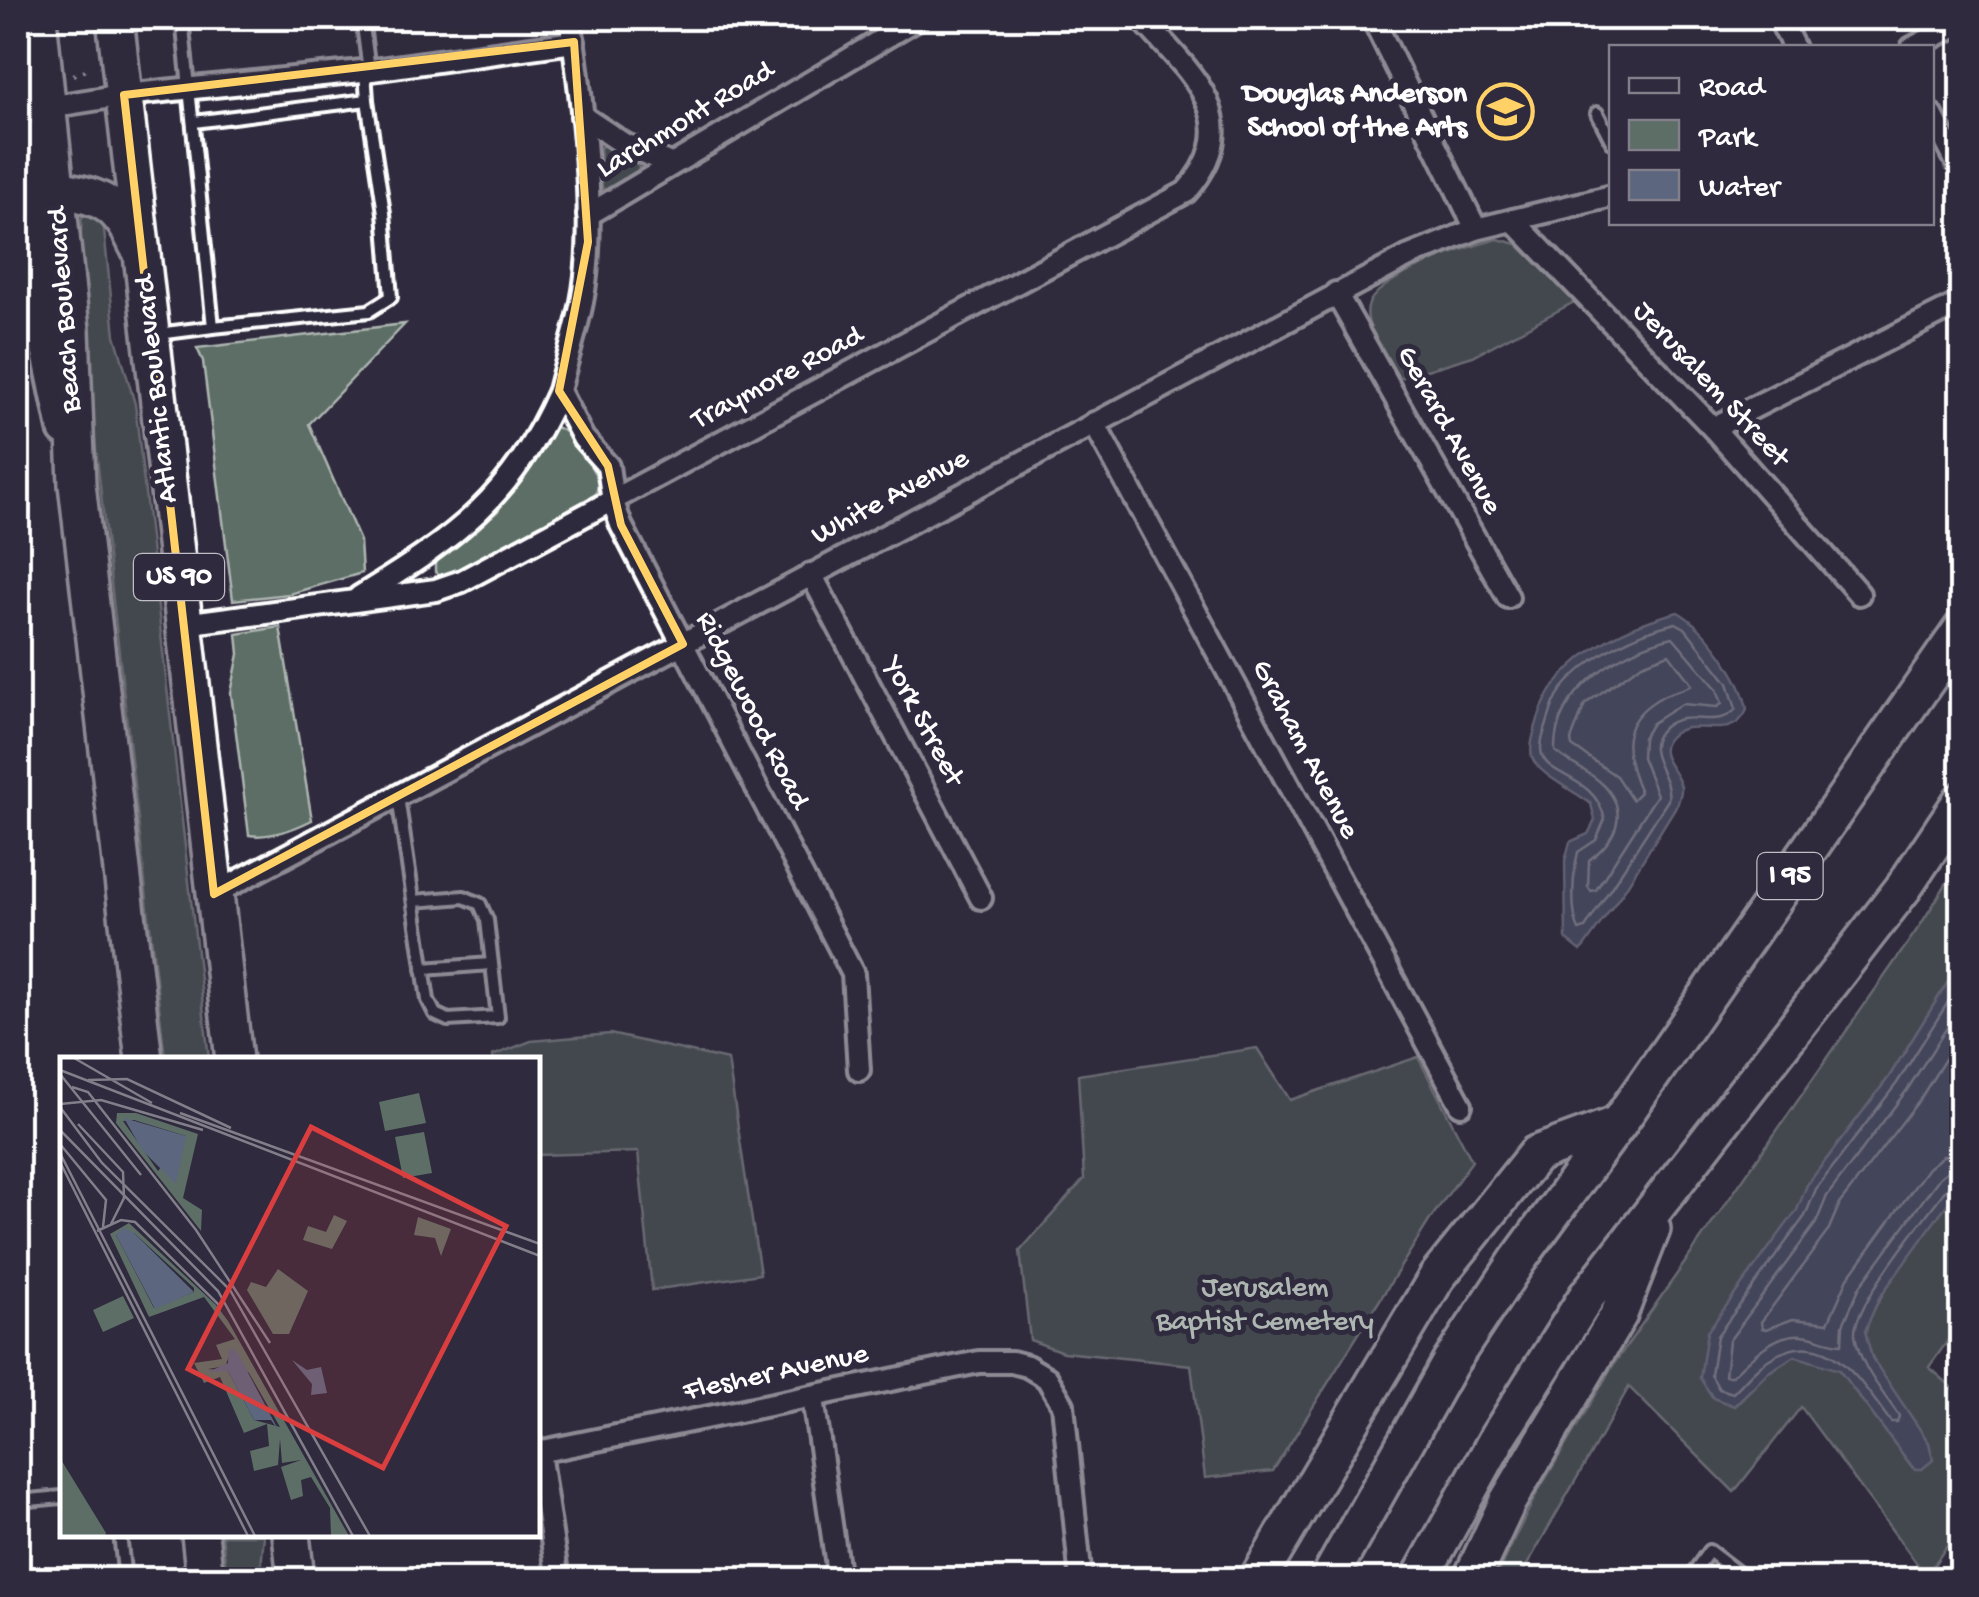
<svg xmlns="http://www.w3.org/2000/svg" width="1979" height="1597" font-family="'Gochi Hand',sans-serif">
<rect width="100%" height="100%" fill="#2f2a3d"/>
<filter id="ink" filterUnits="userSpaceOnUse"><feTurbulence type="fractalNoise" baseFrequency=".01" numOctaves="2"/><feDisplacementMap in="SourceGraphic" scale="20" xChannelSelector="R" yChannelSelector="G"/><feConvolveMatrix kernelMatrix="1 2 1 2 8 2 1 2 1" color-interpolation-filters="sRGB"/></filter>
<g filter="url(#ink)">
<g fill="#5c6e66" stroke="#aeb6b2" stroke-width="2.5">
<polygon points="603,145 635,160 639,167 637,174 615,190 606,192 602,187 600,148"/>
<polygon points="82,211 103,221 115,335 135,404 209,1059 165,1059 78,291"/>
<path d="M1498 239 1517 244 1576 301 1473 356 1397 379C1388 360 1363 328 1368 307 1374 277 1470 246 1498 239Z"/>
<polygon points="405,324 309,424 360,541 362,573 289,594 233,600 203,361 197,348"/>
<path d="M556 427C577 435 588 462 599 481L596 494 454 573 438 575 435 571V563L497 512Z"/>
<path d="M280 627 312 820C294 829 269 838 249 835L231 693 239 654 237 634Z"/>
<path d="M1961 860V961L1889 1077 1807 1185 1734 1406 1767 1373 1795 1356 1812 1359 1839 1370 1913 1468 1922 1469 1929 1443C1909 1414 1871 1371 1866 1336 1862 1309 1942 1212 1961 1185V1322L1929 1367 1961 1395V1526L1926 1576 1801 1407 1734 1492 1629 1387 1519 1579 1494 1580 1537 1493 1614 1364 1921 924Z"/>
<polygon points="610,1034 728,1060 760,1274 652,1290 638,1152 538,1155 538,1060 493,1059 492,1056 531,1041"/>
<polygon points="1257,1048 1290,1100 1418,1057 1472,1161 1431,1218 1273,1471 1205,1478 1191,1365 1063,1352 1030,1340 1020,1251 1084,1179 1078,1075"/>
<polygon points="222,1535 264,1535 260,1579 227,1579"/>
</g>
<g fill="#5c667f" stroke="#9da3b2" stroke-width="2.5">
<path d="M1678 612C1705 627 1743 679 1747 710 1730 746 1693 713 1670 737 1652 755 1678 770 1681 787 1682 793 1679 798 1678 803L1625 889 1581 951 1566 939 1565 861 1570 842 1588 834 1595 820 1591 804C1577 792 1537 774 1532 757 1529 745 1535 730 1538 719 1556 660 1620 627 1678 612Z"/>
<polygon points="1961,961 1961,1185 1879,1298 1865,1331 1872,1358 1929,1443 1933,1460 1922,1469 1914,1469 1839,1370 1795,1356 1767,1373 1734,1406 1713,1398 1700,1378 1707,1332 1797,1210 1807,1185 1889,1077"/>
</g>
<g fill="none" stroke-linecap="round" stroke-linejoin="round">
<g stroke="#bec2cc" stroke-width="2.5">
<path d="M1676 623 1685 628 1728 683 1736 709C1717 731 1687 707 1664 727 1637 752 1673 774 1668 800L1585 928 1579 930C1570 911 1573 873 1578 852L1596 840 1605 819C1594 775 1550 778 1542 755 1539 745 1544 733 1547 724 1551 711 1554 699 1562 689 1588 656 1636 632 1676 623Z"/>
<path d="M1673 637 1717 689 1722 704 1717 707 1682 704 1652 723 1643 738 1642 757 1657 795 1596 890 1591 891 1588 887 1589 860C1621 836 1631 805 1594 777 1581 768 1566 761 1555 751 1553 691 1621 649 1673 637Z"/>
<path d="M1669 654 1692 685C1684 690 1673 691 1663 696 1618 720 1622 751 1640 792L1632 800 1616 776 1572 746 1571 740 1585 704 1642 664Z"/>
<path d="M1962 980 1897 1083 1816 1189 1805 1216 1717 1336 1711 1375 1719 1389 1733 1393C1742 1384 1751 1373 1761 1365 1823 1317 1857 1377 1891 1422H1897L1899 1416C1882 1391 1859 1365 1855 1335 1852 1306 1930 1212 1949 1185L1962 1181"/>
<path d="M1962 1004 1907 1090 1827 1196 1816 1223 1729 1341 1725 1376H1732C1749 1359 1775 1332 1802 1335 1816 1336 1829 1344 1842 1344L1843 1325 1860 1286 1940 1177 1949 1170 1962 1168"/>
<polyline points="1962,1032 1920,1099 1840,1203 1828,1231 1761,1322 1762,1328 1766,1329 1793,1319 1828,1323 1848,1278 1928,1168 1943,1156 1962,1153"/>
</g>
<defs>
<g id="lane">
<polyline points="362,18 369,70"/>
<polyline points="1597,113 1612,142"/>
<polyline points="194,122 367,100 365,71"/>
<polyline points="213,327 369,311 391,297 384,213 367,100"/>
<polyline points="158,334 213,327 182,18"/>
<polyline points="398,797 428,1000 435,1014 448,1020 498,1017 487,920 480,904 464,897 414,901"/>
<polyline points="423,969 491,964"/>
<polyline points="18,1501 62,1497"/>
<polyline points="120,1534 125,1580"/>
<polyline points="1688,1580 1709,1551 1747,1580"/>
</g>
<g id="street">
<path d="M570 18C582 99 598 222 582 302 576 332 566 362 559 391L583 438 608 466 613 502 621 525 853 974 859 1070"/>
<polyline points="1376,18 1376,25 1476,229"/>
<polyline points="1779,18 1794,48"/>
<polyline points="1912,48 1962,22"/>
<polyline points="48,107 124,95 372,70 574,42"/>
<polyline points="1932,115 1962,172"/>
<polyline points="582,116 624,144 670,164"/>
<polyline points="588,215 918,18"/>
<polyline points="1513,220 1713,428 1859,594"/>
<polyline points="1336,293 1508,597"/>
<polyline points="1094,423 1461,1105"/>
<polyline points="1713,428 1962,302"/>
<polyline points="811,574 981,898"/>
<path d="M359 597C456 537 511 499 559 391"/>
<path d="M184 624 436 590 462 581 1186 192C1250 120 1190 73 1141 18"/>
<polyline points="214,894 1407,257 1476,229 1612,196"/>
<polyline points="813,1398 839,1580"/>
<polyline points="538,1452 979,1362 1012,1362 1027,1366 1047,1378 1063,1405 1081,1580"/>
<polyline points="539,1452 558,1580"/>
</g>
<polyline id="primary" points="18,132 45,333 65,429"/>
<g id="highway">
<polyline points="38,18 71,330 77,484 144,1060"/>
<polyline points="115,18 234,1060"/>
<path d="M57 189C101 197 118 202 137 245"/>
<polyline points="200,1534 205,1580"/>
<polyline points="291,1534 296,1580"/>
<polyline points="1257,1580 1437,1277 1536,1154 1618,1124"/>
<polyline points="1328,1580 1450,1363 1518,1260 1618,1124 1962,629"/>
<polyline points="1419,1580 1498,1437 1587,1296 1904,887 1962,800"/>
<polyline points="1471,1580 1508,1501 1619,1314 1652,1229"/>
</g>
</defs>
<use href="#lane" stroke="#fff" stroke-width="18"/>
<use href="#street" stroke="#fff" stroke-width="28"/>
<use href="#primary" stroke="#fff" stroke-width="40"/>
<use href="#highway" stroke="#fff" stroke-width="42"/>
<polyline stroke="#fff" stroke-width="4" stroke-dasharray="2.5 8" stroke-linecap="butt" points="73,75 88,70"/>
<use href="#lane" stroke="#2f2a3d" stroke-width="10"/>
<use href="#street" stroke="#2f2a3d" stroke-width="20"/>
<use href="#primary" stroke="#2f2a3d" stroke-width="32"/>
<use href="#highway" stroke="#2f2a3d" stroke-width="35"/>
</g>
</g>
<path d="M0 0H1979V1597H0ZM574 42 588 242 559 391 608 466 621 525 683 644 214 894 124 95Z" fill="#2f2a3d" fill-opacity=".55" fill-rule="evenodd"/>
<path fill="none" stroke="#ffd166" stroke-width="8" stroke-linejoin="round" d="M574 42 588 242 559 391 608 466 621 525 683 644 214 894 124 95Z"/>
<defs>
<symbol id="school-ring" viewBox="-11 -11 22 22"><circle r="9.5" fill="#2f2a3d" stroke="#ffd166" stroke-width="1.5"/><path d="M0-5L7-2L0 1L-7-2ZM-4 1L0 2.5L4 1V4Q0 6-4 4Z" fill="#ffd166"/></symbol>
</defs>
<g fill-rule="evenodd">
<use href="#school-ring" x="1474" y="80" width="63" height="63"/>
</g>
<g text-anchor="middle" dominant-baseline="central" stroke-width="10" stroke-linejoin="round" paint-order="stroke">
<g fill="#2f2a3d" stroke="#c1bfc5" stroke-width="2.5">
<rect x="134" y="554" width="90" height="46" rx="8"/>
<rect x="1757.5" y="853" width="65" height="46" rx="8"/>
</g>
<g font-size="28" font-weight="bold" fill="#fff">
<text x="179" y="577">US 90</text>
<text x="1790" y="876">I 95</text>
</g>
<g font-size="30" font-weight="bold" fill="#fff" stroke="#2f2a3d" text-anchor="end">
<text x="1467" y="95">Douglas Anderson<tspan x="1467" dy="34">School of the Arts</tspan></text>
</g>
<g font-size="30" fill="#fff" stroke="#2f2a3d">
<text transform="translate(686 121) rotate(-31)">Larchmont Road</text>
<text transform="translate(66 310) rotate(-94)">Beach Boulevard</text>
<text transform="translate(778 379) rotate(-28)">Traymore Road</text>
<text transform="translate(1710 385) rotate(47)">Jerusalem Street</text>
<text transform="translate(158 389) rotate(-96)">Atlantic Boulevard</text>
<text transform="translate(1448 431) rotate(61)">Gerard Avenue</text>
<text transform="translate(891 498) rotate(-28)">White Avenue</text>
<text transform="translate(751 711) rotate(63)">Ridgewood Road</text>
<text transform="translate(922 722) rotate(62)">York Street</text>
<text transform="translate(1304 750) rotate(62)">Graham Avenue</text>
<text transform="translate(776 1374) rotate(-12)">Flesher Avenue</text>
</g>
<g font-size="30" fill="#aeb6b2" stroke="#2f2a3d">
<text x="1265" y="1289">Jerusalem<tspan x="1265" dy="34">Baptist Cemetery</tspan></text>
</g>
</g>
<g transform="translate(60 1057)">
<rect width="480" height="480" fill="#2f2a3d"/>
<path d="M359 36 366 66 325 74 319 45ZM57 56H76L138 77 123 141 142 153 141 174 56 66ZM74 63 126 79 98 114 63 64ZM364 75 372 116 343 121 335 80ZM274 158 287 164 272 192 243 183 248 169 266 175ZM358 160 391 172 381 199 375 181 354 178ZM69 166 156 248 168 264 289 479H271L270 451 251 420 241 423 243 439 231 443 221 410 241 403 222 406 220 382 218 408 194 414 190 394 209 389 207 367 184 376 160 320 144 326 134 306 162 302 156 288 175 282 144 240 89 260 50 177ZM74 176 134 231V235L94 251 56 178ZM169 300 189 316 220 370 194 363 168 314 148 312 165 309ZM218 212 248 234 229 277H213L187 233 191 225 206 230ZM63 239 74 261 43 275 33 253ZM0 401 46 476 45 479H0Z" fill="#5c6e66" fill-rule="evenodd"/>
<path d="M64 61 126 79 116 127 82 93ZM64 171 74 176 134 235 95 252 56 178ZM169 291 177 295 220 376 211 363H194L168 314 148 315 168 306ZM232 303 247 313 261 310 267 336 251 338 252 327Z" fill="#5c667f"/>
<path fill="none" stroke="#827f8b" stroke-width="2.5" d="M14 1 92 46M0 13 480 199M0 17 81 118M28 23 67 22 171 71M12 30 28 35 136 173 210 286M0 47 41 43 143 73M0 50 42 106 170 233 310 479M120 56 480 187M18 67 63 115 64 141 51 167M0 73 158 234 293 479M0 87 46 143 43 170M0 96 195 479M0 105 188 479M37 174 61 163 75 165 161 250"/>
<path fill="#da3e3e" fill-opacity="0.15" stroke="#da3e3e" stroke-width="5" d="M251 70 446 169 323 411 128 312Z"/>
<rect width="480" height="480" fill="none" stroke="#fff" stroke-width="5"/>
</g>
<rect width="1979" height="1597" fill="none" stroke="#2f2a3d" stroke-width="60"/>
<rect x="30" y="30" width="1919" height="1537" fill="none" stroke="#fff" stroke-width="4" filter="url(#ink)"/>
<rect x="1609" y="45" width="325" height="180" fill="#2f2a3d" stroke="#827f8b" stroke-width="2.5"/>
<rect x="1629" y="78" width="50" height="15" fill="#2f2a3d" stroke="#827f8b" stroke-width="2.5"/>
<text x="1699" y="95" font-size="30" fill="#ffffff">Road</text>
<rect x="1629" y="120" width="50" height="30" fill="#5c6e66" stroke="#827f8b" stroke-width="2.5"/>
<text x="1699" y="145" font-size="30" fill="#ffffff">Park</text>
<rect x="1629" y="170" width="50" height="30" fill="#5c667f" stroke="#827f8b" stroke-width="2.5"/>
<text x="1699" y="195" font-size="30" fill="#ffffff">Water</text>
</svg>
